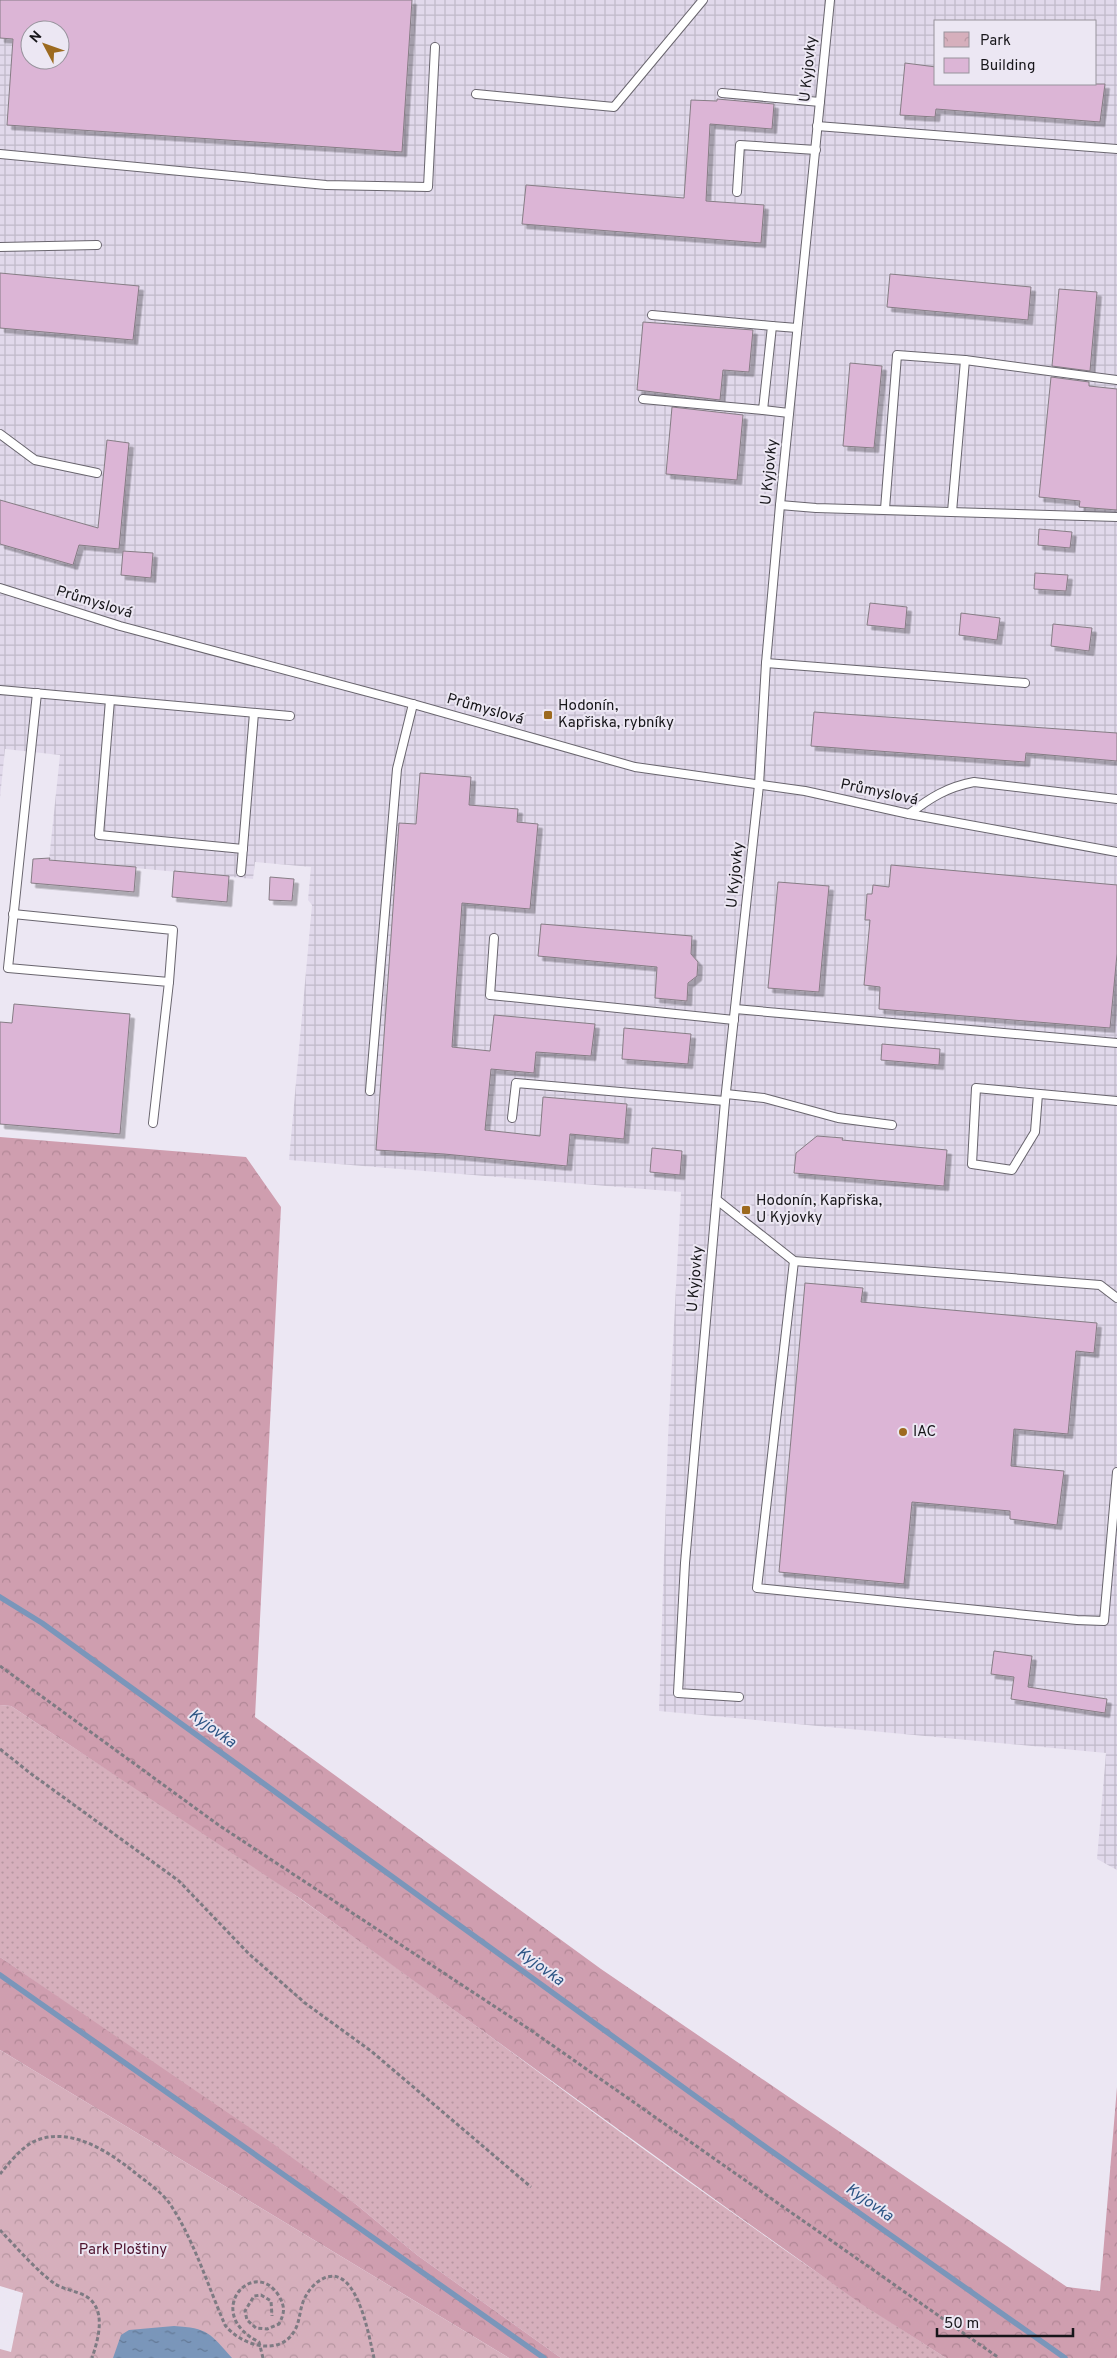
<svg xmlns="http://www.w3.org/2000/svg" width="1117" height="2358" font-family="Overpass,sans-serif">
<defs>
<pattern id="industrial-grid" width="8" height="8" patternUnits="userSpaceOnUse" patternTransform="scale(1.25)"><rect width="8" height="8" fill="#e1d9eb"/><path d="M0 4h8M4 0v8" fill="none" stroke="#c0bac9"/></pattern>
<pattern id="grass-dots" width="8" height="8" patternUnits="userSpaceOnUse" patternTransform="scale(1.25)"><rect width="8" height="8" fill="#d6afbc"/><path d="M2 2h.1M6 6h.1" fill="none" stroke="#b796a1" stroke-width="1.8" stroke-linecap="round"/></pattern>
<pattern id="forest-crowns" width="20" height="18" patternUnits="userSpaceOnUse" patternTransform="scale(1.25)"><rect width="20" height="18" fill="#cf9eaf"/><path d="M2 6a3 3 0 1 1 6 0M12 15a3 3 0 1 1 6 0" fill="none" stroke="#b18796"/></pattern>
<pattern id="park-crowns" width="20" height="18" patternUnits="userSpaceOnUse" patternTransform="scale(1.25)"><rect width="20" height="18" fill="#d6afbc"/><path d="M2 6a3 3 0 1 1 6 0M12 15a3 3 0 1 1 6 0" fill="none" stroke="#b796a1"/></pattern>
<pattern id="water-ripples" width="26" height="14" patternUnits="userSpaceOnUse" patternTransform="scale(1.25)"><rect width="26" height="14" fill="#7a96ba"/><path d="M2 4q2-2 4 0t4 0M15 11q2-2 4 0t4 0" fill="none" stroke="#637996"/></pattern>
<filter id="shadow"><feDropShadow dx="4.5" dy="4.5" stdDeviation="0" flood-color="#0004"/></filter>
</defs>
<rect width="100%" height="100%" fill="#ece7f3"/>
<path fill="url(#industrial-grid)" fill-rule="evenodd" d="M0 0H1117V1870L1097 1859 1106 1753 659 1711 668 1437 681 1192 289 1160 312 905 308 900 311 867 255 862 253 879 49 860 60 755 5 749 0 798ZM936 21H1096V84H936ZM30 30H60V60H30Z"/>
<path fill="url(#grass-dots)" d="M0 1705 11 1706C108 1771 207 1833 302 1900 517 2052 724 2216 946 2358H561L417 2255 357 2205 0 1957Z"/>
<g fill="url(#forest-crowns)">
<polygon points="0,1137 246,1157 281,1207 255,1717 601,1969 1067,2287 1100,2291 1117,2087 1117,2358 946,2358 860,2303 720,2203 301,1899 11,1706 0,1705"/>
<polygon points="0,1957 272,2143 357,2205 417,2255 561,2358 509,2358 0,2050"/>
</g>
<polygon fill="url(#park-crowns)" points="0,2050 509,2358 0,2358 0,2349 11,2352 23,2293 0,2286"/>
<path fill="url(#water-ripples)" d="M174 2326C208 2328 210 2333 232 2358H113L121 2335 129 2330Z"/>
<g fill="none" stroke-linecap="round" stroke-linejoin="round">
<g stroke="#7a96ba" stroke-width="5.5">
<polyline points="0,1597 42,1623 767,2148 1065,2358"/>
<polyline points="0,1975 544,2358"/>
</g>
</g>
<g fill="#dcb5d6" stroke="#867d85" fill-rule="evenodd" filter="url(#shadow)">
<path d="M0 0H412L402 152 7 125 13 39 0 38ZM30 30H60V60H30Z"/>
<polygon points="905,63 936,67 936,84 1105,84 1100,122 936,109 935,117 900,115"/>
<polygon points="717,99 774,104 772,129 710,124 706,201 764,205 761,243 522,224 526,185 684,198 691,100 717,101"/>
<polygon points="0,273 139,286 133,340 0,328"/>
<polygon points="890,274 1031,287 1028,320 887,307"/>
<polygon points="1059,289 1097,292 1090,371 1052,366"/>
<polygon points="643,322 753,330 749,372 723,370 720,400 637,390"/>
<polygon points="850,363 882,366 874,448 843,446"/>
<polygon points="1051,377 1089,382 1089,386 1117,389 1117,510 1079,507 1080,501 1039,497"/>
<polygon points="672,407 743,415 737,480 666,474"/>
<polygon points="107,440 129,443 119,549 79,545 73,565 0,544 0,500 98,528"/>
<polygon points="1039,529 1072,532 1070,548 1038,545"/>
<polygon points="123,551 153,553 151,578 121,575"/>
<polygon points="1035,573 1068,575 1066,591 1034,589"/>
<polygon points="870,603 907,607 905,629 867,625"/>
<polygon points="961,613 1000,618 997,640 959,635"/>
<polygon points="1053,624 1092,628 1089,651 1051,646"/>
<polygon points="814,712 1117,733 1117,761 1026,753 1025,762 811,746"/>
<polygon points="420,773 471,777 469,805 518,809 517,822 538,824 530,909 462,903 452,1047 490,1051 494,1015 595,1024 591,1056 536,1052 534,1073 491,1069 485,1130 540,1136 543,1097 627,1104 624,1139 570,1134 567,1166 444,1154 376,1150 399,823 416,824"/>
<polygon points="50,858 49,860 136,867 134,892 31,883 33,859"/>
<polygon points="891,865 1117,885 1117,954 1110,1028 879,1009 880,987 864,985 870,920 865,920 867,894 872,894 873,885 889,887"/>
<polygon points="174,871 229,876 227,902 172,897"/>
<polygon points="270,877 294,879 292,901 269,900"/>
<polygon points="778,882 829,886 819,992 768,988"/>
<polygon points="541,924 692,936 691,954 698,962 697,976 688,983 687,1001 655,998 657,967 538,956"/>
<polygon points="14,1004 130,1014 120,1134 0,1124 0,1022 12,1023"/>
<polygon points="624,1028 691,1034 688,1064 622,1059"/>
<polygon points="882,1044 940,1049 939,1065 881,1060"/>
<polygon points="817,1136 843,1138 842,1140 947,1150 944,1186 794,1173 796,1153"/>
<polygon points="652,1148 682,1151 680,1175 650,1172"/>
<polygon points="805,1283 863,1288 861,1302 1097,1323 1094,1353 1076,1351 1068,1434 1014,1429 1011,1466 1064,1471 1057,1525 1010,1519 1010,1511 912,1502 904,1584 779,1572"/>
<polygon points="994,1651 1032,1656 1028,1687 1107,1699 1105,1713 1011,1699 1014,1677 991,1674"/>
</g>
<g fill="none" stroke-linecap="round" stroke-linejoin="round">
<defs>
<g id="lane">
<polyline points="722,93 820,102"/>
<polyline points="476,94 614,107 703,0"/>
<polyline points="817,126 1117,149"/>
<polyline points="0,154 326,185 428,187 435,47"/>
<polyline points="737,192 740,145 816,150"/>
<polyline points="0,247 97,245"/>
<polyline points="772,326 797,328"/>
<polyline points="965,360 1117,380"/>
<polyline points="643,399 763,410 772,326 652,315"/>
<polyline points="763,410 789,413"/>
<polyline points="0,434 35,460 97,473"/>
<polyline points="780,505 816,508 1117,517"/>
<polyline points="885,509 897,355 965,360 952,512"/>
<polyline points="0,588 120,626 413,704 635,767 805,791 909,814 1117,852"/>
<polyline points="766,663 1025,683"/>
<polyline points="0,690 290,716"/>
<polyline points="37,693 8,968 169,982 153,1123"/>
<polyline points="110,700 99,835 243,849"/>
<path d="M909 814C930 798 947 787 974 782L1117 799"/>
<polyline points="241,872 254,713"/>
<polyline points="13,914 173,930 169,982"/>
<polyline points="494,938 490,995 734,1020"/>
<polyline points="735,1009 1117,1043"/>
<polyline points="370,1091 397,769 413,704"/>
<polyline points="726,1094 764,1098 838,1118 892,1125"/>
<polyline points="1038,1094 1035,1132 1012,1170 972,1164 976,1088 1117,1101"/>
<polyline points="512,1118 516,1083 725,1101"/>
<polyline points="717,1200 794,1261 1100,1285 1117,1298"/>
<polyline points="794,1261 757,1588 1077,1620 1104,1621 1117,1472"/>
<polyline points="739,1697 678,1693 685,1563 725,1101 759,785 766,663 780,505 830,0"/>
</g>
</defs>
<use href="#lane" stroke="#69656e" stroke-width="10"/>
<g stroke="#7e7b83" stroke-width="3" stroke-dasharray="4 2.5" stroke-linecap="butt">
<polyline points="0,1666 220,1826 532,2031 999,2358"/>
<polyline points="0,1749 30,1773 179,1881 249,1954 305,2003 371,2051 531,2187"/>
<path d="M0 2174C9 2163 20 2149 33 2142 68 2125 106 2150 133 2171 145 2181 161 2191 170 2204 193 2238 208 2286 225 2325 240 2345 280 2358 295 2330 301 2319 299 2306 307 2294 311 2287 318 2280 327 2277 358 2268 369 2337 374 2358"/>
<path d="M0 2230C15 2246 38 2272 55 2284 65 2290 78 2291 87 2297 107 2310 98 2340 92 2358"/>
<path d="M263 2358 259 2342C201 2313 254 2255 279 2296 285 2307 285 2312 279 2324L267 2329 256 2328 247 2320 245 2311 254 2296 261 2295 271 2301 272 2316"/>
</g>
<use href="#lane" stroke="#fff" stroke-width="8"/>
</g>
<g fill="#9d6a1f" stroke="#ece7f3" stroke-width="2">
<rect x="543" y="710" width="10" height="10" rx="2.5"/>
<rect x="741" y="1205" width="10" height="10" rx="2.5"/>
<circle cx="903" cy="1432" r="5"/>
</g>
<g text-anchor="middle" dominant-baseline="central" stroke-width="4" stroke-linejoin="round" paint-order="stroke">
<g font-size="15" fill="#17161a" stroke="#ece7f3">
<text transform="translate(809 69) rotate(-84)">U Kyjovky</text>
<text transform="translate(770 472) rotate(-84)">U Kyjovky</text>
<text transform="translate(94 603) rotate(17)">Průmyslová</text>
<text transform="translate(485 710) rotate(16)">Průmyslová</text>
<text transform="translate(879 793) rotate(12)">Průmyslová</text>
<text transform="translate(736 875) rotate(-84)">U Kyjovky</text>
<text transform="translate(696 1279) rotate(-85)">U Kyjovky</text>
</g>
<g font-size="15" fill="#17161a" stroke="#ece7f3" text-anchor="start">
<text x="558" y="706">Hodonín,<tspan x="558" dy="17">Kapřiska, rybníky</tspan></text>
<text x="756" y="1201">Hodonín, Kapřiska,<tspan x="756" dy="17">U Kyjovky</tspan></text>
<text x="913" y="1432">IAC</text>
</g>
<g font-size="15" fill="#4d122d" stroke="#ece7f3">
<text x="123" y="2250">Park Ploštiny</text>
</g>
<g font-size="16" font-style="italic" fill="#2c5484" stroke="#ece7f3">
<text transform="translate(212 1729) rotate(36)">Kyjovka</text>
<text transform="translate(540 1967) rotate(36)">Kyjovka</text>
<text transform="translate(869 2203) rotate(35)">Kyjovka</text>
</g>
</g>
<rect x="934" y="20" width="162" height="65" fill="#ece7f3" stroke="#97939c"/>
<rect x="944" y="32" width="25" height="15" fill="url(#park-crowns)" stroke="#97939c"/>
<text x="980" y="45" font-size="15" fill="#17161a">Park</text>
<rect x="944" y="58" width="25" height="15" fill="#dcb5d6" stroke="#97939c"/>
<text x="980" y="70" font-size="15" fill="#17161a">Building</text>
<g transform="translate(45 45) rotate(311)"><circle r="24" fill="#ece7f3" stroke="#97939c"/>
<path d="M0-4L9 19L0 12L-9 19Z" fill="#9d6a1f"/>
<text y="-8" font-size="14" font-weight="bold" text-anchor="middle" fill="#17161a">N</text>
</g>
<path d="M937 2328v8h136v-8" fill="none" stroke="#17161a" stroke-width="2.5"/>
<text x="944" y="2328" font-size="15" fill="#17161a" stroke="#ece7f3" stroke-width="4" paint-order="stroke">50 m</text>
</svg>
